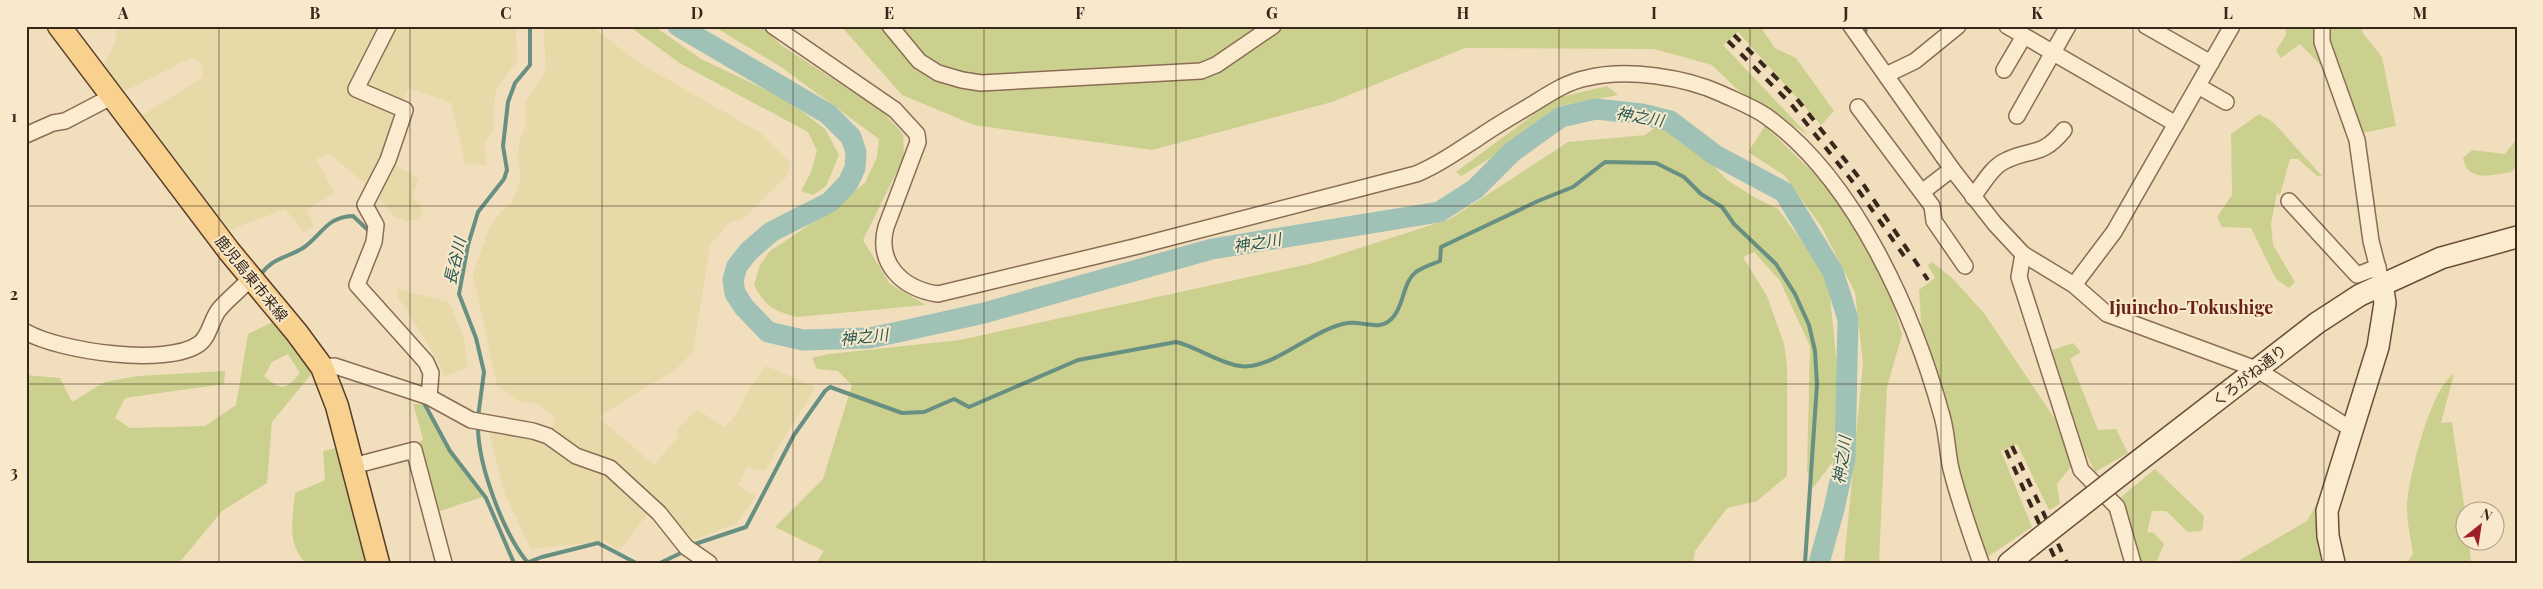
<svg xmlns="http://www.w3.org/2000/svg" width="2543" height="589" font-family="'Playfair Display','Noto Sans JP',serif">
<rect width="100%" height="100%" fill="#f1debc"/>
<g fill="#e8d9a8">
<polygon points="118,26 516,26 517,61 497,88 494,103 494,130 484,143 487,166 465,163 451,103 408,88 383,158 419,179 412,196 423,209 420,219 408,221 395,217 367,185 328,153 316,159 335,193 307,209 314,226 304,232 285,209 230,230 141,116 203,77 201,63 190,58 123,92 103,66 115,43"/>
<polygon points="543,26 593,26 615,45 653,71 761,133 791,163 787,176 741,220 731,221 710,245 693,352 676,369 598,417 654,465 677,438 678,429 697,409 724,427 735,416 751,386 766,366 816,387 783,439 765,471 747,467 738,485 756,496 737,523 692,541 655,504 619,551 606,541 531,549 505,494 489,432 532,436 545,441 556,419 538,404 518,401 497,385 473,275 488,231 497,216 512,202 517,190 521,176 517,157 520,140 526,125 526,101 543,76 546,66"/>
<polygon points="397,289 449,302 464,339 468,363 466,368 445,376 423,335 398,297"/>
</g>
<g fill="#ccd08f" fill-rule="evenodd">
<polygon points="629,26 654,26 701,59 787,100 825,129 839,155 826,186 813,195 801,191 811,172 817,151 808,132 681,64"/>
<path d="M713 26H761L781 45 882 111 903 134 904 157 863 240 890 284 926 305 797 317C773 311 765 306 754 285L760 265 770 251 818 219 865 183 877 157 879 139 781 67Z"/>
<polygon points="841,26 1760,26 1775,48 1796,58 1834,111 1821,125 1738,32 1723,45 1808,135 1738,90 1712,65 1654,49 1465,48 1332,102 1152,150 974,125 902,95"/>
<polygon points="2285,26 2363,26 2362,32 2382,57 2396,126 2363,133 2346,91 2300,44 2281,58 2276,51 2286,34"/>
<polygon points="1607,86 1618,95 1559,106 1489,159 1461,176 1456,172 1556,98"/>
<polygon points="2259,114 2273,122 2322,176 2317,176 2298,159 2290,159 2280,195 2277,193 2271,224 2273,245 2295,282 2289,288 2276,279 2251,228 2222,227 2217,217 2232,195 2231,134"/>
<polygon points="1658,125 1709,161 1727,180 1754,197 1778,209 1828,277 1839,385 1834,460 1813,488 1807,471 1810,346 1780,281 1754,252 1743,257 1767,296 1784,344 1787,366 1787,476 1757,501 1727,508 1695,551 1693,563 816,563 824,551 775,527 823,479 852,385 838,371 817,369 812,358 829,354 960,340 1313,263 1450,219 1568,142 1645,135"/>
<polygon points="1765,126 1823,182 1866,245 1888,284 1902,335 1887,387 1879,563 1844,563 1863,363 1855,292 1821,226 1784,175 1748,152"/>
<path d="M2517 139V166L2511 172C2492 175 2468 183 2463 158L2472 150 2505 154Z"/>
<polygon points="1932,262 1953,279 1984,313 2055,419 2072,465 2057,484 2060,504 2049,510 2017,444 2001,451 2032,527 1983,560 1922,337 1919,290 1935,278 1928,265"/>
<path d="M277 320 314 371 272 422 267 483 222 511 179 563H26V375L60 378 72 402 105 382 138 376 225 371 224 384 125 398 115 418 130 428 205 426 236 405 248 334ZM288 354 300 373C285 391 282 391 264 376L272 362Z"/>
<polygon points="2073,343 2081,352 2070,359 2098,430 2116,429 2128,453 2095,472 2083,448 2052,350"/>
<path d="M2454 374 2441 423 2452 422 2465 512 2466 542H2469L2471 563H2406L2413 554C2411 539 2407 524 2407 509 2407 482 2431 386 2454 374Z"/>
<polygon points="413,404 422,404 449,451 482,497 440,511 432,506 418,444 423,439"/>
<path d="M336 448 365 563H306C286 544 293 518 295 493L325 480 323 451Z"/>
<polygon points="2155,469 2204,516 2202,531 2188,532 2166,511 2152,511 2147,532 2154,533 2164,544 2156,563 2139,563 2120,498"/>
<polygon points="2320,498 2320,557 2322,563 2235,563 2307,521"/>
</g>
<g fill="none" stroke-linecap="round" stroke-linejoin="round">
<g stroke="#679083" stroke-width="4">
<polyline points="1865,36 1866,26"/>
<path d="M261 274C274 257 287 258 303 248 323 234 326 217 353 216L370 232"/>
<polyline points="424,403 450,451 486,498 514,563"/>
<polyline points="478,417 484,372 476,338 459,294 468,245 478,212 504,179 507,170 503,146 508,102 515,83 530,65 530,26"/>
<path d="M478 424C477 463 503 533 528 563"/>
<path d="M695 544 746 527 794 435 825 391 830 387 902 413 924 412 954 399 969 407 1078 360 1176 342C1198 347 1218 363 1240 366 1272 371 1313 328 1348 323 1365 321 1381 333 1394 316 1404 304 1403 282 1416 272 1423 267 1433 264 1440 261L1441 247 1538 201 1573 187 1605 162 1656 163 1684 177 1701 194 1722 207 1734 224 1776 264 1795 294 1809 325 1815 351 1817 384 1805 563"/>
<polyline points="526,563 542,557 598,543 636,563"/>
<polyline points="660,563 683,552"/>
</g>
<polyline stroke="#a0c2b6" stroke-width="21" points="678,26 828,114 851,137 856,152 855,168 848,183 830,202 771,232 749,251 737,266 733,280 735,293 744,307 768,332 803,340 869,338 903,331 984,313 1212,249 1439,212 1475,189 1512,152 1561,117 1596,109 1642,114 1670,121 1715,155 1784,192 1833,272 1848,319 1845,458 1834,509 1819,563"/>
<defs>
<g id="street">
<polyline points="388,26 356,89 405,110 388,160 365,205 376,225 374,242 357,285 426,362 431,373 429,397"/>
<path d="M773 26 895 110 917 134 918 142 886 227C876 264 903 289 938 294L1134 247 1416 174C1439 165 1457 151 1478 138 1495 126 1513 116 1531 105 1549 94 1566 82 1587 78 1627 68 1685 77 1722 94 1737 101 1753 107 1766 116 1855 179 1914 314 1942 416 1947 433 1947 451 1951 469 1959 501 1970 532 1981 563"/>
<polyline points="890,26 919,61 938,73 962,80 981,83 1201,71 1216,65 1273,26"/>
<polyline points="1851,26 1952,169 1995,224 2023,254 2074,285 2107,314 2256,369 2351,429"/>
<polyline points="2007,26 2176,124"/>
<polyline points="2146,26 2211,63"/>
<polyline points="2322,26 2322,42 2357,140 2371,241 2382,284"/>
<polyline points="2004,70 2024,36"/>
<polyline points="1886,75 1915,61 1958,26"/>
<polyline points="2198,86 2226,102"/>
<polyline points="1858,107 1932,206 1934,221 1965,266"/>
<polyline points="2017,116 2068,26"/>
<polyline points="26,135 53,123 65,121 113,96"/>
<polyline points="1922,192 1952,169"/>
<path d="M1973 197C1983 184 1992 166 2007 160 2033 148 2042 157 2064 130"/>
<polyline points="2289,201 2357,275 2378,267"/>
<polyline points="2023,254 2019,277 2081,470 2117,507 2133,563"/>
<polyline points="2074,285 2114,232 2232,26"/>
<path d="M26 332C59 351 166 367 199 344 209 337 211 321 218 311 227 299 241 290 250 278"/>
<polyline points="322,367 335,366 429,397 471,420 533,431 548,436 576,456 610,468 659,513 686,547 709,563"/>
<polyline points="353,466 414,450 444,563"/>
</g>
<g id="secondary">
<polyline points="2128,469 2317,323 2360,295 2441,258 2517,237"/>
<polyline points="2009,563 2030,546"/>
<polyline points="2334,563 2328,536 2327,511 2378,347 2385,303 2382,284"/>
</g>
<polyline id="primary" points="59,26 229,251 297,333 322,367 337,406 378,563"/>
</defs>
<use href="#street" stroke="#8a6d54" stroke-width="18"/>
<use href="#secondary" stroke="#6c4e37" stroke-width="24"/>
<use href="#primary" stroke="#573c29" stroke-width="25"/>
<use href="#street" stroke="#fceccf" stroke-width="15"/>
<use href="#secondary" stroke="#fceccf" stroke-width="21"/>
<use href="#primary" stroke="#f9d18f" stroke-width="22"/>
<g stroke="#38271a" stroke-width="4" stroke-dasharray="9 9" stroke-linecap="butt">
<polyline points="1734,35 1797,99 1857,175 1928,280"/>
<polyline points="1728,41 1791,104 1852,181 1904,256"/>
<polyline points="2012,446 2067,563"/>
<polyline points="2006,450 2057,563"/>
</g>
<defs>
<polyline id="secondary-bridge" points="2030,546 2128,469"/>
</defs>
<use href="#secondary-bridge" stroke="#6c4e37" stroke-width="24" stroke-linecap="butt"/>
<use href="#secondary-bridge" stroke="#fceccf" stroke-width="21"/>
</g>
<path fill="none" stroke="#38271a" stroke-width="1" stroke-opacity="0.55" d="M219 26V563M410 26V563M602 26V563M793 26V563M984 26V563M1176 26V563M1367 26V563M1559 26V563M1750 26V563M1941 26V563M2133 26V563M2324 26V563M26 206H2517M26 384H2517"/>
<g text-anchor="middle" dominant-baseline="central" stroke-width="4" stroke-linejoin="round" paint-order="stroke">
<g font-size="15" fill="#38271a" stroke="#f8e9cc">
<text transform="translate(252 278) rotate(51)">鹿児島東市来線</text>
<text transform="translate(2249 375) rotate(-38)">くろがね通り</text>
</g>
<g font-size="16" font-style="italic" fill="#285953" stroke="#f8e9cc">
<text transform="translate(1640 116) rotate(10)">神之川</text>
<text transform="translate(1257 242) rotate(-9)">神之川</text>
<text transform="translate(454 261) rotate(-77)">長谷川</text>
<text transform="translate(864 336) rotate(-6)">神之川</text>
<text transform="translate(1841 460) rotate(-82)">神之川</text>
</g>
<g font-size="18" font-weight="bold" fill="#682216" stroke="#f8e9cc">
<text x="2191" y="307">Ijuincho-Tokushige</text>
</g>
</g>
<rect width="2543" height="589" fill="none" stroke="#f8e9cc" stroke-width="55"/>
<g transform="translate(2480 526) rotate(30)"><circle r="24" fill="#f8e9cc" stroke="#ab9b85"/>
<path d="M0-4L9 19L0 12L-9 19Z" fill="#9e1f28"/>
<text y="-8" font-size="14" font-weight="bold" text-anchor="middle" fill="#38271a">N</text>
</g>
<rect x="28" y="28" width="2488" height="534" fill="none" stroke="#38271a" stroke-width="2"/>
<g font-size="16" text-anchor="middle" font-weight="bold" fill="#38271a">
<text x="123" y="19">A</text>
<text x="315" y="19">B</text>
<text x="506" y="19">C</text>
<text x="697" y="19">D</text>
<text x="889" y="19">E</text>
<text x="1080" y="19">F</text>
<text x="1272" y="19">G</text>
<text x="1463" y="19">H</text>
<text x="1654" y="19">I</text>
<text x="1846" y="19">J</text>
<text x="2037" y="19">K</text>
<text x="2228" y="19">L</text>
<text x="2420" y="19">M</text>
<text x="14" y="122">1</text>
<text x="14" y="300">2</text>
<text x="14" y="478">3</text>
</g>
</svg>
